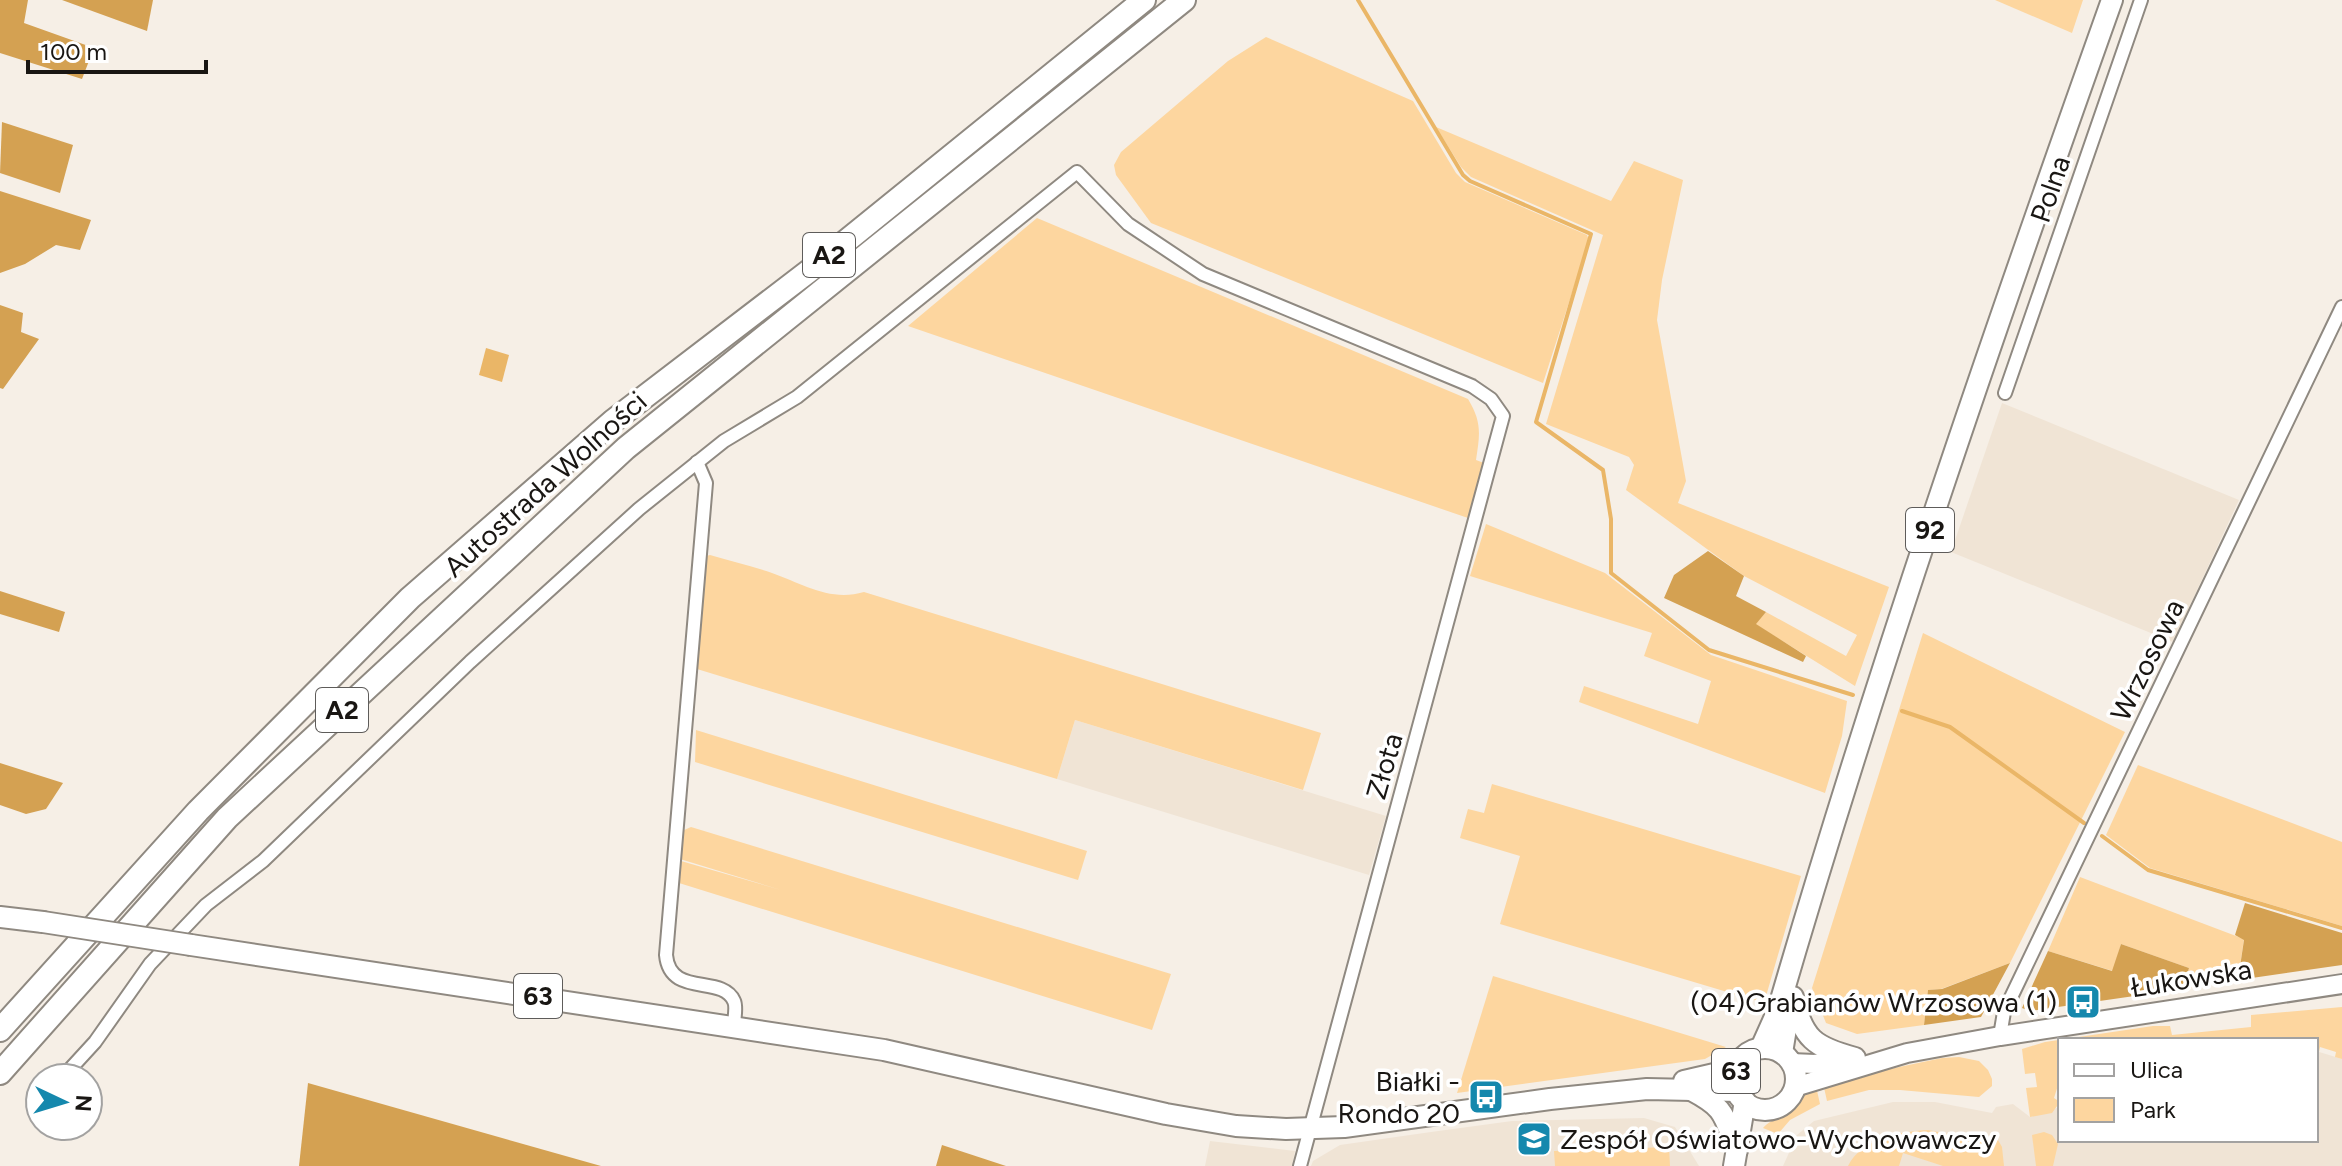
<svg xmlns="http://www.w3.org/2000/svg" width="2342" height="1166" font-family="Figtree,sans-serif">
<rect width="100%" height="100%" fill="#f6efe6"/>
<g fill="#f0e4d5">
<polygon points="2002,403 2239,500 2173,642 1951,552"/>
<polygon points="1075,720 1386,816 1369,875 1057,779"/>
<polygon points="2316,1051 2342,1059 2342,1166 1783,1166 1797,1135 1814,1121 1893,1102 1935,1102 1992,1113 1996,1107 2013,1104 2030,1117 2057,1108 2060,1102 2060,1140 2316,1140"/>
<polygon points="1644,1118 1675,1127 1699,1166 1311,1166 1313,1161 1340,1145 1431,1132 1512,1121"/>
<polygon points="1210,1141 1295,1151 1292,1166 1205,1166"/>
</g>
<g fill="#fdd69f">
<polygon points="1995,0 2083,0 2072,33"/>
<polygon points="1266,37 1413,101 1456,173 1465,182 1587,235 1589,240 1543,383 1151,223 1116,175 1114,165 1121,152 1228,61"/>
<polygon points="1436,127 1611,201 1634,161 1683,180 1662,280 1657,320 1686,481 1678,503 1889,587 1855,686 1755,624 1766,612 1846,656 1857,635 1744,576 1626,490 1634,465 1629,457 1546,424 1603,235 1471,177 1461,167"/>
<path d="M1037 218 1468 399C1482 422 1480 434 1476 460L1484 463 1468 518 908 326Z"/>
<polygon points="1486,524 1605,573 1711,655 1847,701 1842,736 1825,793 1579,702 1584,686 1698,724 1711,681 1644,656 1652,633 1470,576"/>
<path d="M710 555C730 561 752 566 772 573 803 584 830 602 864 592L1321 733 1303 790 1075 720 1057 779 697 669 702 557Z"/>
<polygon points="1923,633 2125,732 2010,963 1941,989 1928,990 1924,1025 1857,1034 1826,1023 1812,988"/>
<polygon points="696,730 1087,851 1078,880 695,762"/>
<polygon points="2138,765 2342,842 2342,926 2150,868 2106,835"/>
<polygon points="1492,784 1801,876 1764,1003 1500,924 1520,856 1460,838 1468,809 1484,813"/>
<polygon points="691,827 1171,974 1152,1030 679,883 681,861 781,890 680,859 682,831"/>
<polygon points="2080,877 2244,939 2238,980 2183,989 2189,968 2121,944 2113,971 2048,951"/>
<polygon points="1493,976 1726,1047 1705,1059 1457,1093"/>
<polygon points="2342,1007 2342,1059 2335,1057 2336,1052 2320,1047 2319,1052 2316,1051 2316,1040 2060,1040 2060,1079 2054,1098 2060,1102 2052,1113 2030,1117 2026,1088 2037,1087 2035,1073 2025,1074 2022,1049 2045,1042 2153,1026 2170,1026 2172,1035 2251,1027 2251,1015"/>
<polygon points="1959,1057 1979,1061 1988,1070 1992,1079 1992,1086 1979,1097 1900,1090 1869,1090 1827,1101 1823,1083 1942,1058"/>
<path d="M1816 1086 1820 1104 1790 1120 1778 1134 1763 1128C1771 1119 1782 1117 1791 1109 1801 1101 1803 1091 1816 1086Z"/>
<path d="M1928 1130 1979 1140H1998L2002 1147 2004 1166H1943L1903 1153 1899 1166H1848C1861 1139 1901 1131 1928 1130Z"/>
<polygon points="2044,1132 2052,1135 2058,1144 2053,1166 2036,1166 2032,1135"/>
<polygon points="1669,1147 1670,1166 1555,1166 1554,1151"/>
</g>
<g fill="#d4a152">
<polygon points="0,0 28,0 24,23 94,48 82,79 0,53"/>
<polygon points="62,0 153,0 147,31"/>
<polygon points="2,122 73,145 60,193 0,173"/>
<polygon points="0,191 91,220 80,250 56,245 25,264 0,273"/>
<polygon points="0,305 23,313 21,332 39,339 3,389 0,388"/>
<polygon points="1708,551 1744,576 1736,596 1766,612 1756,624 1806,656 1803,662 1664,598 1674,575"/>
<polygon points="0,591 65,612 59,632 0,614"/>
<polygon points="0,763 63,783 46,809 26,814 0,805"/>
<polygon points="2245,903 2342,933 2342,965 2238,980 2244,940 2235,935"/>
<polygon points="2121,944 2189,968 2183,989 2030,1011 2022,1008 2048,951 2112,971"/>
<polygon points="2010,963 1981,1017 1924,1025 1928,990 1942,989"/>
<polygon points="308,1083 601,1166 299,1166"/>
<polygon points="942,1145 1006,1166 936,1166"/>
</g>
<polygon fill="#eab667" points="486,348 509,355 502,382 479,375"/>
<g fill="none" stroke-linecap="round" stroke-linejoin="round">
<g stroke="#eab667" stroke-width="4">
<polyline points="1358,0 1463,175 1470,181 1591,234 1536,422 1603,470 1611,519 1611,573 1709,650 1853,695"/>
<polyline points="1902,711 1950,727 2084,823"/>
<polyline points="2102,836 2148,870 2342,928"/>
</g>
<defs>
<g id="minor">
<polyline points="2005,393 2141,0"/>
<path d="M697 462 706 483 666 955C670 998 722 974 734 1001 737 1007 734 1018 734 1026"/>
<polyline points="2000,1036 2004,1012 2342,307"/>
<polyline points="62,1078 95,1042 150,964 206,905 263,861 470,662 639,509 724,441 797,397 1077,172 1128,224 1203,274 1472,386 1491,399 1503,416 1300,1166"/>
</g>
<g id="secondary">
<polyline points="1791,1063 1815,1064 1848,1059"/>
<polyline points="1795,1087 1907,1053 2000,1036 2342,984"/>
</g>
<g id="primary">
<polyline points="0,917 43,922"/>
<polyline points="191,945 884,1050 1166,1114 1236,1126 1286,1129 1344,1127 1550,1099 1647,1089 1738,1091"/>
<path d="M1793 997C1803 1039 1814 1047 1855 1058"/>
<path d="M1761 1048 1778 1010C1877 670 1993 334 2112 0"/>
<circle cx="1765" cy="1079" r="31"/>
<polyline points="1782,1053 1789,1010"/>
<polyline points="1684,1081 1723,1072 1738,1065"/>
<path d="M1691 1090C1727 1109 1723 1115 1737 1150"/>
<polyline points="1734,1166 1745,1101"/>
</g>
<g id="motorway">
<polyline points="0,1030 198,811 410,598 613,421 813,268 1144,0"/>
<polyline points="0,1073 227,818 626,448 1184,0"/>
</g>
</defs>
<use href="#minor" stroke="#8f8981" stroke-width="16"/>
<use href="#secondary" stroke="#8f8981" stroke-width="22"/>
<use href="#primary" stroke="#8f8981" stroke-width="24"/>
<use href="#motorway" stroke="#8f8981" stroke-width="26"/>
<use href="#minor" stroke="#fff" stroke-width="12"/>
<use href="#secondary" stroke="#fff" stroke-width="18"/>
<use href="#primary" stroke="#fff" stroke-width="20"/>
<use href="#motorway" stroke="#fff" stroke-width="22"/>
<defs>
<polyline id="primary-bridge" points="43,922 191,945"/>
</defs>
<use href="#primary-bridge" stroke="#8f8981" stroke-width="24" stroke-linecap="butt"/>
<use href="#primary-bridge" stroke="#fff" stroke-width="20"/>
</g>
<defs>
<symbol id="bus-square" viewBox="-11 -11 22 22"><rect x="-9" y="-9" width="18" height="18" rx="4" fill="#1588ad" stroke="#fff"/><path d="M-5-6H5V4H4V6H2V4H-2V6H-4V4H-5ZM-3.5-4V0h7V-4ZM-3.5 1.2v1.5H-2V1.2ZM2 1.2v1.5H3.5V1.2Z" fill="#fff"/></symbol>
<symbol id="school-square" viewBox="-11 -11 22 22"><rect x="-9" y="-9" width="18" height="18" rx="4" fill="#1588ad" stroke="#fff"/><path d="M0-5L7-2L0 1L-7-2ZM-4 1L0 2.5L4 1V4Q0 6-4 4Z" fill="#fff"/></symbol>
</defs>
<g fill-rule="evenodd">
<use href="#bus-square" x="2063" y="982" width="40" height="40"/>
<use href="#bus-square" x="1466" y="1077" width="40" height="40"/>
<use href="#school-square" x="1514" y="1119" width="40" height="40"/>
</g>
<g text-anchor="middle" dominant-baseline="central" stroke-width="7" stroke-linejoin="round" paint-order="stroke">
<g fill="#fff" stroke="#5e5c5a" stroke-width="2">
<rect x="803" y="233" width="52" height="44" rx="6"/>
<rect x="1906" y="508" width="48" height="44" rx="6"/>
<rect x="316" y="688" width="52" height="44" rx="6"/>
<rect x="514" y="974" width="48" height="44" rx="6"/>
<rect x="1712" y="1049" width="48" height="44" rx="6"/>
</g>
<g font-size="26" font-weight="bold" fill="#191613">
<text x="829" y="255">A2</text>
<text x="1930" y="530">92</text>
<text x="342" y="710">A2</text>
<text x="538" y="996">63</text>
<text x="1736" y="1071">63</text>
</g>
<g font-size="28" fill="#191613" stroke="#fff">
<text transform="translate(2050 189) rotate(-71)">Polna</text>
<text transform="translate(545 484) rotate(-42)">Autostrada Wolności</text>
<text transform="translate(2147 660) rotate(-64)">Wrzosowa</text>
<text transform="translate(1384 766) rotate(-74)">Złota</text>
<text transform="translate(2191 978) rotate(-9)">Łukowska</text>
</g>
<g font-size="28" fill="#191613" stroke="#fff" text-anchor="end">
<text x="2057" y="1002">(04)Grabianów Wrzosowa (1)</text>
<text x="1460" y="1081">Białki -<tspan x="1460" dy="32">Rondo 20</tspan></text>
<text x="1560" y="1139" text-anchor="start">Zespół Oświatowo-Wychowawczy</text>
</g>
</g>
<rect x="2058" y="1038" width="260" height="104" fill="#ffffff" stroke="#a3a2a1" stroke-width="2"/>
<rect x="2074" y="1064" width="40" height="12" fill="#ffffff" stroke="#a3a2a1" stroke-width="2"/>
<text x="2130" y="1078" font-size="24" fill="#191613">Ulica</text>
<rect x="2074" y="1098" width="40" height="24" fill="#fdd69f" stroke="#a3a2a1" stroke-width="2"/>
<text x="2130" y="1118" font-size="24" fill="#191613">Park</text>
<g transform="translate(64 1102) rotate(94)"><circle r="38" fill="#ffffff" stroke="#a3a2a1" stroke-width="2"/>
<path d="M0-6L14 30L0 20L-14 30Z" fill="#1588ad"/>
<text y="-12" font-size="22" font-weight="bold" text-anchor="middle" fill="#191613">N</text>
</g>
<path d="M28 60v12h178v-12" fill="none" stroke="#191613" stroke-width="4"/>
<text x="40" y="60" font-size="24" fill="#191613" stroke="#ffffff" stroke-width="6" paint-order="stroke">100 m</text>
</svg>
